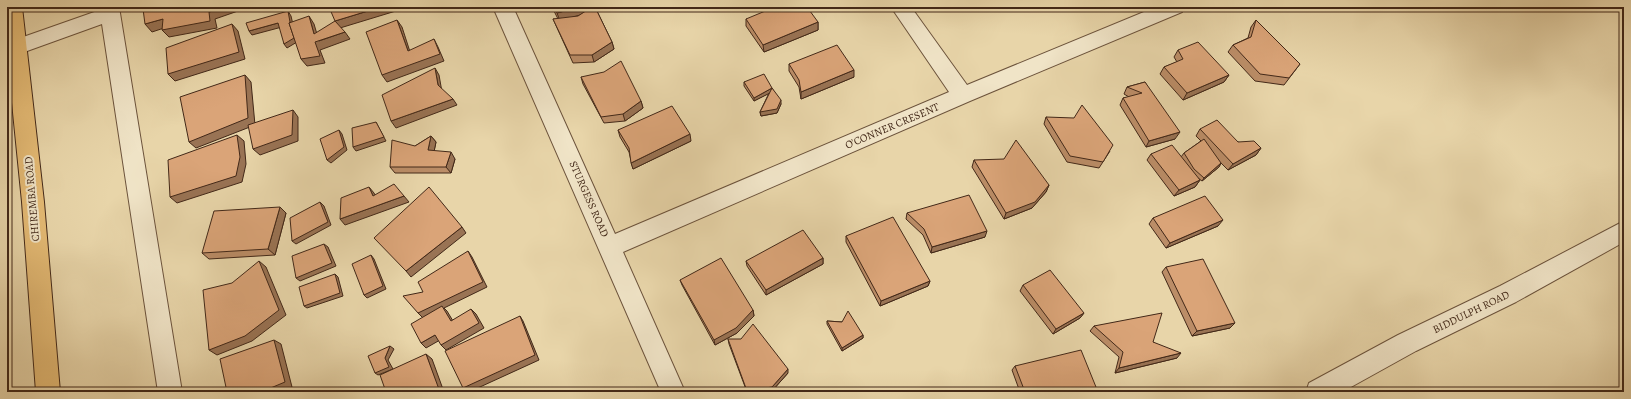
<svg xmlns="http://www.w3.org/2000/svg" width="1631" height="399" font-family="Alegreya,serif">
<rect width="100%" height="100%" fill="#e8d5a9"/>
<filter id="stains"><feTurbulence type="fractalNoise" baseFrequency=".005" numOctaves="4"/><feColorMatrix values="0 0 0 0 .2 0 0 0 0 .09 0 0 0 0 .02 0 0 0 .5 -.17"/></filter>
<radialGradient id="worn" r=".72"><stop offset=".6" stop-color="#630" stop-opacity="0"/><stop offset="1" stop-color="#630" stop-opacity=".3"/></radialGradient>
<g fill="none" stroke-linecap="round" stroke-linejoin="round">
<defs>
<g id="minor">
<polygon points="99,7 119,7 182,392 158,392 102,24 16,55 9,52 7,49 9,42 100,10"/>
<polygon points="493,7 513,7 615,234 949,92 891,7 911,7 967,85 1156,7 1185,7 1182,12 970,101 623,252 685,392 661,392"/>
<polygon points="1624,221 1624,242 1516,302 1416,351 1342,392 1306,392 1309,383 1398,335 1500,286"/>
</g>
<polygon id="major" points="7,7 22,7 44,202 60,392 36,392 22,202 7,53"/>
</defs>
<use href="#minor" stroke="#6c533c" stroke-width="2"/>
<use href="#major" stroke="#422818" stroke-width="2"/>
<use href="#minor" fill="#f0e4c7" fill-rule="evenodd"/>
<use href="#major" fill="#e4ba74" fill-rule="evenodd"/>
</g>
<g fill="#bb8d67" stroke="#422818">
<polygon points="552,7 595,7 612,42 614,49 594,62 573,63 553,19 558,19"/>
<polygon points="746,19 818,22 818,30 764,52 746,26"/>
<polygon points="1256,20 1300,64 1284,85 1255,81 1228,52 1233,45 1248,38 1251,27"/>
<polygon points="1178,50 1229,75 1224,82 1183,100 1160,74 1164,67 1177,62 1174,57"/>
<polygon points="789,64 854,77 801,99 799,87 789,71"/>
<polygon points="581,77 641,101 643,108 625,121 604,123 583,84"/>
<polygon points="744,82 772,88 781,104 777,113 761,116 760,112 769,93 754,101 744,86"/>
<polygon points="1145,82 1175,139 1146,147 1120,105 1123,98 1129,97 1124,94 1127,87"/>
<polygon points="1046,117 1110,151 1099,168 1067,162 1044,124"/>
<polygon points="1200,129 1238,142 1261,148 1256,155 1228,170 1221,163 1219,167 1202,181 1198,178 1200,180 1195,187 1174,196 1147,160 1151,154 1181,157 1184,153 1201,141 1196,136"/>
<polygon points="618,130 691,141 633,169 629,152 620,137"/>
<polygon points="431,136 436,142 434,151 455,159 451,173 395,173 390,167 415,146"/>
<polygon points="974,160 1049,185 1046,192 1032,208 1004,219 972,167"/>
<polygon points="286,213 275,255 209,259 202,253"/>
<polygon points="907,213 985,237 931,253 923,235 906,219"/>
<polygon points="1153,218 1218,226 1166,248 1149,224"/>
<polygon points="846,236 930,281 928,286 880,306 846,242"/>
<polygon points="823,258 823,264 766,295 747,266 746,261"/>
<polygon points="1166,267 1230,328 1192,336 1162,272"/>
<polygon points="680,280 753,310 754,316 737,333 715,345 682,285"/>
<polygon points="1023,285 1084,313 1080,318 1053,334 1020,291"/>
<polygon points="827,321 842,322 863,335 863,338 842,351 827,324"/>
<polygon points="1094,326 1153,342 1177,358 1115,373 1119,357 1090,331"/>
<polygon points="728,339 788,373 772,391 767,392 747,392 729,344"/>
<polygon points="1015,366 1098,392 1020,392 1012,370"/>
</g>
<g fill="#997354" stroke="#422818">
<polygon points="223,7 237,7 238,11 215,19 217,28 169,37 162,30"/>
<polygon points="381,7 409,7 340,28 335,21"/>
<polygon points="579,7 592,7 580,15 560,21 557,13"/>
<polygon points="288,11 291,16 297,42 287,48 284,44"/>
<polygon points="309,16 314,24 319,41 345,32 350,39 320,50 325,63 307,66 301,59 314,34"/>
<polygon points="163,19 170,26 152,32 145,24"/>
<polygon points="397,20 402,27 412,58 408,51"/>
<polygon points="818,22 818,30 764,52 763,45"/>
<polygon points="278,23 282,27 252,35 249,31"/>
<polygon points="232,24 238,31 245,59 175,81 168,74"/>
<polygon points="434,39 438,47 444,61 387,82 382,75"/>
<polygon points="612,42 614,49 594,62 592,55"/>
<polygon points="435,68 439,75 442,92 438,85"/>
<polygon points="854,70 854,77 801,99 801,92"/>
<polygon points="245,75 251,82 255,125 196,148 189,142"/>
<polygon points="1229,75 1224,82 1183,100 1187,93"/>
<polygon points="772,88 772,92 754,101 754,98"/>
<polygon points="453,99 457,105 396,128 391,121"/>
<polygon points="781,100 781,104 777,113 761,116 760,112"/>
<polygon points="641,101 643,108 625,121 623,114"/>
<polygon points="293,110 298,117 298,141 260,155 253,149"/>
<polygon points="376,122 378,126 386,141 356,151 353,147"/>
<polygon points="339,130 342,134 347,150 331,163 327,160"/>
<polygon points="1180,132 1175,139 1146,147 1149,141"/>
<polygon points="690,134 691,141 633,169 631,163"/>
<polygon points="237,135 244,141 246,164 242,182 177,203 170,197"/>
<polygon points="431,136 436,142 433,157 428,150"/>
<polygon points="1261,148 1256,155 1228,170 1233,164"/>
<polygon points="451,152 455,159 451,173 446,167"/>
<polygon points="1221,163 1219,167 1202,181 1204,178"/>
<polygon points="1200,180 1195,187 1174,196 1179,190"/>
<polygon points="1049,185 1046,192 1032,208 1004,219 1006,213"/>
<polygon points="369,187 374,193 379,202 373,196"/>
<polygon points="404,196 409,202 345,225 340,219"/>
<polygon points="320,202 324,206 331,225 296,244 292,241"/>
<polygon points="280,207 286,213 275,255 268,249"/>
<polygon points="1223,220 1218,226 1166,248 1170,243"/>
<polygon points="462,227 466,233 411,277 406,271"/>
<polygon points="987,231 985,237 931,253 932,247"/>
<polygon points="324,244 328,247 336,266 300,281 296,278"/>
<polygon points="468,251 472,257 487,287 444,308 447,311 456,326 423,318 418,313"/>
<polygon points="371,255 374,259 386,289 367,298 364,295"/>
<polygon points="823,258 823,264 766,295 766,290"/>
<polygon points="259,261 266,267 286,315 252,341 217,355 209,350"/>
<polygon points="335,274 338,277 343,296 307,308 304,306"/>
<polygon points="930,281 928,286 880,306 881,301"/>
<polygon points="471,309 476,314 484,328 446,350 441,345"/>
<polygon points="753,310 754,316 737,333 715,345 714,340"/>
<polygon points="1084,313 1080,318 1053,334 1056,329"/>
<polygon points="520,316 523,321 539,360 469,392 467,392 463,388"/>
<polygon points="1235,323 1230,328 1192,336 1197,331"/>
<polygon points="435,335 440,340 426,348 421,343"/>
<polygon points="863,335 863,338 842,351 842,348"/>
<polygon points="274,340 281,344 292,387 279,392 261,392"/>
<polygon points="390,346 394,349 388,360 393,369 378,375 375,373 385,358"/>
<polygon points="1181,353 1177,358 1115,373 1119,368"/>
<polygon points="426,354 432,359 444,392 439,392"/>
<polygon points="788,369 788,373 772,391 772,387"/>
</g>
<g fill="#daa478" stroke="#422818">
<polygon points="149,7 223,7 209,12 210,21 162,30 163,19 145,24 143,9"/>
<polygon points="329,7 381,7 335,21"/>
<polygon points="553,7 579,7 577,8 557,13"/>
<polygon points="592,7 595,7 612,42 592,55 570,55 553,19 578,16"/>
<polygon points="775,7 807,7 818,22 763,45 746,19"/>
<polygon points="288,11 290,22 289,23 294,38 284,44 278,23 249,31 246,23"/>
<polygon points="309,16 314,34 335,21 345,32 315,42 320,56 301,59 289,23"/>
<polygon points="397,20 408,51 434,39 440,54 382,75 366,32"/>
<polygon points="1256,20 1300,64 1289,78 1260,74 1233,45 1251,37"/>
<polygon points="232,24 239,52 168,74 166,48"/>
<polygon points="1198,42 1229,75 1187,93 1164,67 1183,59 1178,50"/>
<polygon points="837,45 854,70 801,92 799,80 789,64"/>
<polygon points="621,61 641,101 623,114 601,117 581,77 604,72"/>
<polygon points="435,68 438,85 453,99 391,121 382,95"/>
<polygon points="764,74 772,88 754,98 744,82"/>
<polygon points="245,75 248,118 189,142 180,97"/>
<polygon points="1145,82 1180,132 1149,141 1123,98 1142,93 1127,87"/>
<polygon points="772,88 781,100 777,109 760,112"/>
<polygon points="1082,105 1113,145 1103,162 1070,156 1046,117 1074,118"/>
<polygon points="672,106 690,134 631,163 629,148 618,130"/>
<polygon points="293,110 292,135 253,149 248,125"/>
<polygon points="1217,120 1238,142 1254,141 1261,148 1233,164 1200,129"/>
<polygon points="376,122 384,137 353,147 352,128"/>
<polygon points="339,130 344,147 327,160 320,139"/>
<polygon points="237,135 240,157 236,176 170,197 168,160"/>
<polygon points="431,136 428,150 451,152 446,167 390,167 392,140 415,146"/>
<polygon points="1204,139 1221,163 1204,178 1194,169 1184,153"/>
<polygon points="1016,140 1049,185 1035,202 1006,213 974,160 1004,159"/>
<polygon points="1172,145 1200,180 1179,190 1151,154"/>
<polygon points="394,184 404,196 340,219 341,198 369,187 373,196"/>
<polygon points="429,187 462,227 406,271 374,238"/>
<polygon points="969,195 987,231 932,247 924,229 907,213"/>
<polygon points="1205,196 1223,220 1170,243 1153,218"/>
<polygon points="320,202 328,222 292,241 290,218"/>
<polygon points="280,207 268,249 202,253 214,211"/>
<polygon points="893,217 930,281 881,301 846,236"/>
<polygon points="803,230 823,258 766,290 746,261"/>
<polygon points="324,244 332,263 296,278 292,256"/>
<polygon points="468,251 483,282 418,313 403,296 423,292 418,282"/>
<polygon points="371,255 383,286 364,295 352,264"/>
<polygon points="721,258 753,310 736,328 714,340 680,280"/>
<polygon points="1203,259 1235,323 1197,331 1166,267"/>
<polygon points="259,261 279,310 245,336 209,350 203,290 232,283"/>
<polygon points="1050,270 1084,313 1056,329 1023,285"/>
<polygon points="335,274 340,293 304,306 299,287"/>
<polygon points="442,306 451,321 471,309 479,323 441,345 435,335 421,343 411,324"/>
<polygon points="848,311 863,335 842,348 827,321 842,322"/>
<polygon points="1162,313 1153,342 1181,353 1119,368 1123,352 1094,326"/>
<polygon points="520,316 535,355 463,388 445,351"/>
<polygon points="753,324 788,369 772,387 747,391 728,339 741,339"/>
<polygon points="274,340 285,382 261,392 227,392 220,359"/>
<polygon points="390,346 385,358 389,367 375,373 368,356"/>
<polygon points="1081,350 1098,392 1025,392 1015,366"/>
<polygon points="426,354 440,392 386,392 380,375"/>
<polygon points="1000,388 1002,392 988,392"/>
</g>
<g text-anchor="middle" dominant-baseline="central" stroke-width="4" stroke-linejoin="round" paint-order="stroke">
<g font-size="11" fill="#422818" stroke="#f0e4c7">
<text transform="translate(892 126) rotate(-23)">O'CONNER CRESENT</text>
<text transform="translate(32 199) rotate(-95)">CHIREMBA ROAD</text>
<text transform="translate(589 199) rotate(66)">STURGESS ROAD</text>
<text transform="translate(1471 312) rotate(-26)">BIDDULPH ROAD</text>
</g>
</g>
<rect width="1631" height="399" fill="none" stroke="#e8d5a9" stroke-width="24"/>
<rect x="8" y="8" width="1615" height="383" fill="none" stroke="#422818" stroke-width="2"/>
<rect x="12" y="12" width="1607" height="375" fill="none" stroke="#422818"/>
<rect width="100%" height="100%" filter="url(#stains)"/>
<rect width="100%" height="100%" fill="url(#worn)"/>
</svg>
